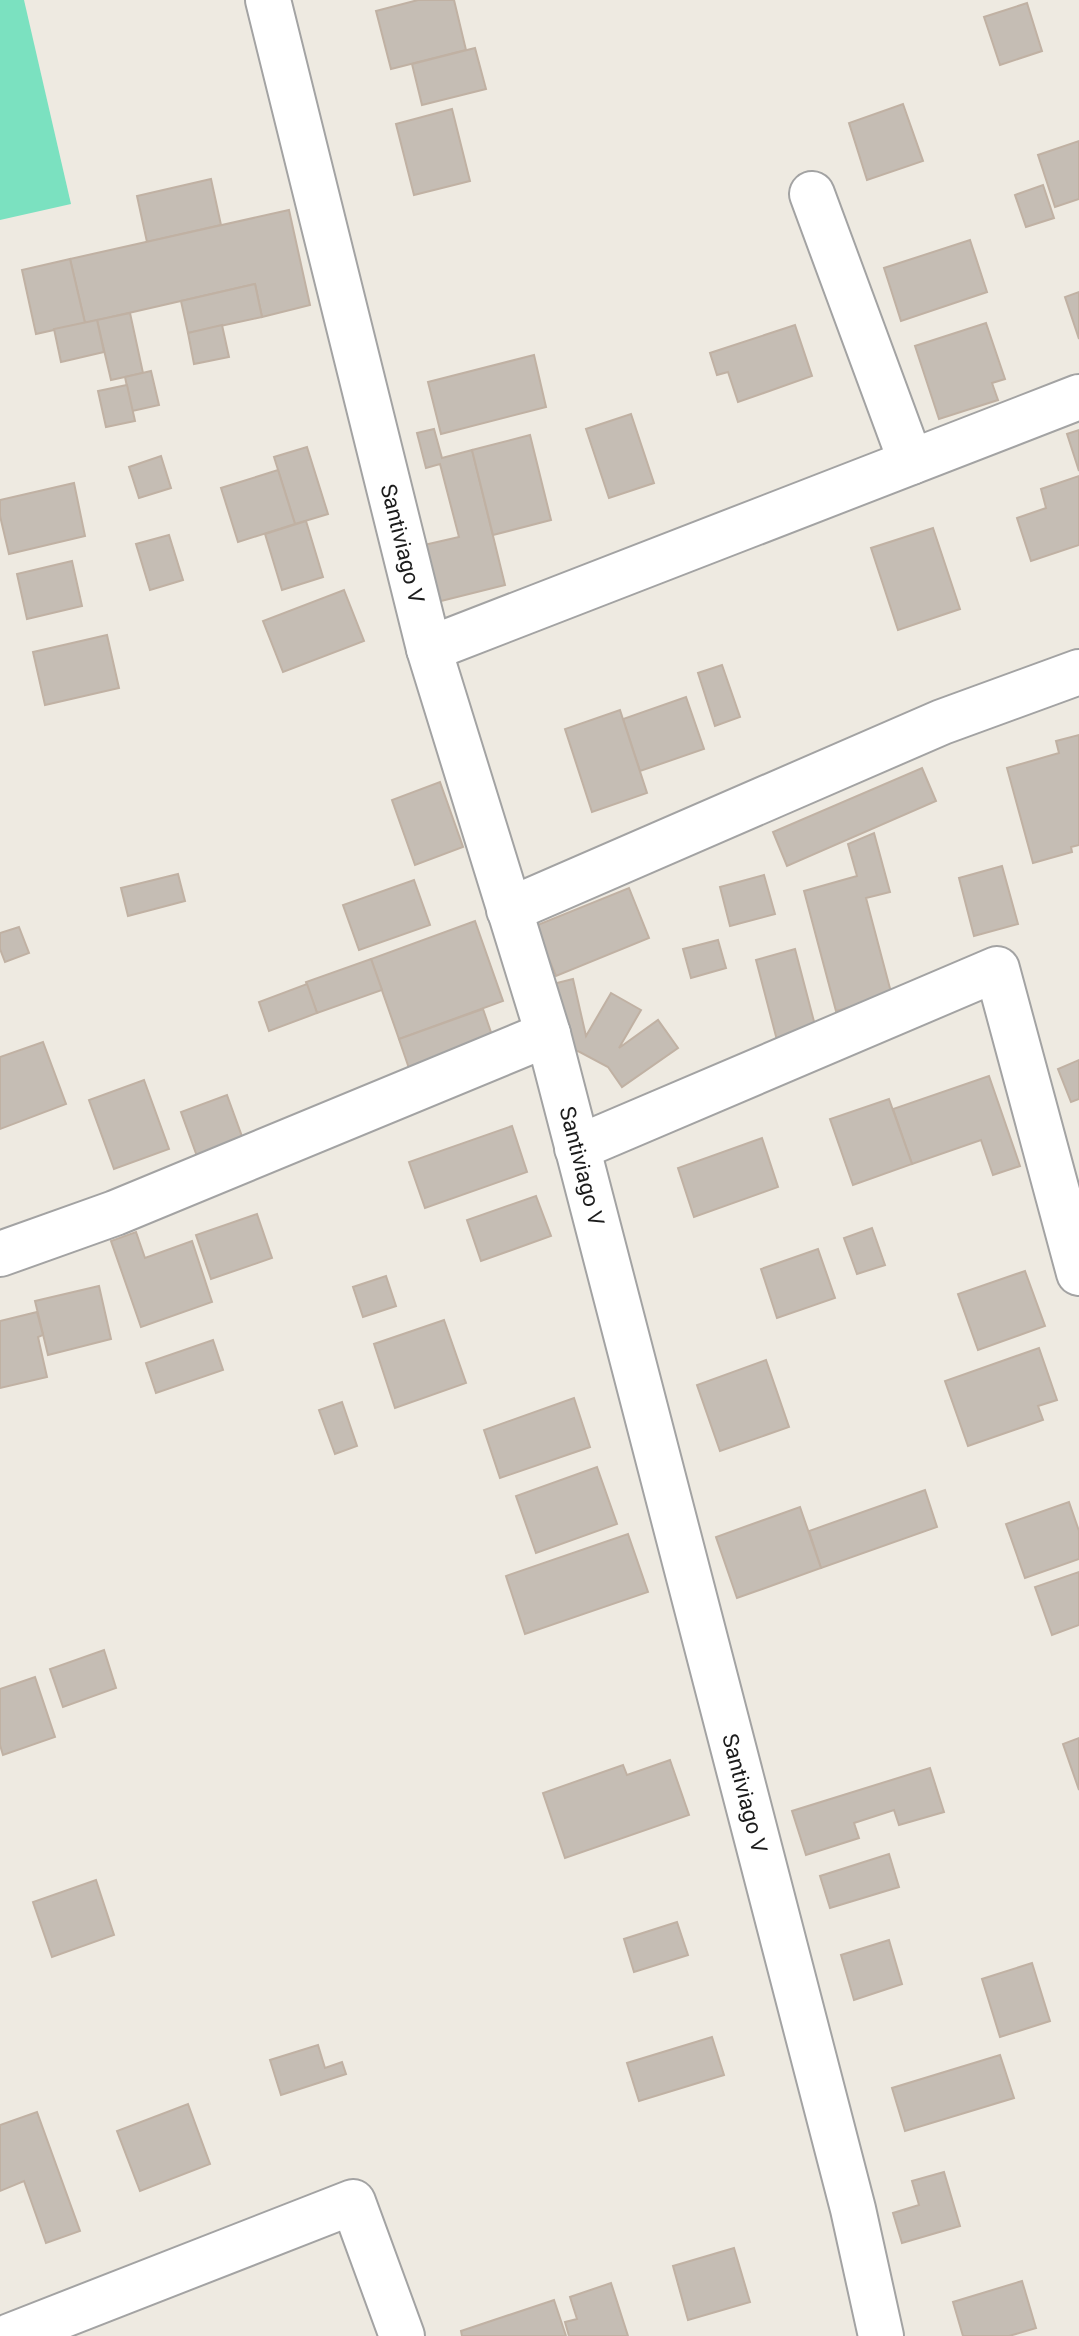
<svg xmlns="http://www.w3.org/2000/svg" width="1079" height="2336" font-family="Roboto,sans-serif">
<rect width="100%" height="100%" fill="#eeeae1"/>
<polygon fill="#7be1c0" points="0,0 24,0 71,204 0,220"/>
<g fill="#c5bdb4" stroke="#c0b1a3" stroke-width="2">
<polygon points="418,0 454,0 466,50 391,69 376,11"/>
<polygon points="1027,3 1042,51 1000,65 984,17"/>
<polygon points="475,48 486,89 422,105 412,64"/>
<polygon points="903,104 923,161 867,180 849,123"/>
<polygon points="452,109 470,181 414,195 396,124"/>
<polygon points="1079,141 1079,199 1055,207 1038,155"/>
<polygon points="211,179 221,225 147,242 137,196"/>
<polygon points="1043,185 1054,218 1026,227 1015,195"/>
<polygon points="289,210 310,305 262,317 255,284 85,323 70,259"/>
<polygon points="970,240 987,292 901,321 884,268"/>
<polygon points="70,259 85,323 36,334 22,270"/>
<polygon points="255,284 262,317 188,333 181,301"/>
<polygon points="1079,292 1079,339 1065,297"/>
<polygon points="130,313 143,373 111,380 97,320"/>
<polygon points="97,320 104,352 61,362 54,329"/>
<polygon points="986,323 1005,379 992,383 998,400 939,419 915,346"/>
<polygon points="222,325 229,357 194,364 188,333"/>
<polygon points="795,325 812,376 738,402 728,372 717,375 710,353"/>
<polygon points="534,355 546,407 441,434 428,382"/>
<polygon points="151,371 159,405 132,411 125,377"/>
<polygon points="127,385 135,421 106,427 98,391"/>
<polygon points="631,414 654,483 609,498 586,429"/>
<polygon points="434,429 442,458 472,450 505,585 437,602 424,545 459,537 440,464 426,468 417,433"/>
<polygon points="1079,430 1079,471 1067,434"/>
<polygon points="530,435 551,520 493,535 472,450"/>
<polygon points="307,447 328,514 295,524 274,457"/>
<polygon points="161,456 171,488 139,498 129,467"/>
<polygon points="278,470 295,524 238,542 221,488"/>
<polygon points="1079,476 1079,545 1031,561 1017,518 1046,508 1041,489"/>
<polygon points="74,483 85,536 9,554 0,516 0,500"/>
<polygon points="306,521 323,577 282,590 265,534"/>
<polygon points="933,528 960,609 898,630 871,548"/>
<polygon points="169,535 183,580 150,590 136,544"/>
<polygon points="72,561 82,606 27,619 17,574"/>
<polygon points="344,590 364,641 283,672 263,621"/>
<polygon points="107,635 119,688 45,705 33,652"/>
<polygon points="722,665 740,717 715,726 698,673"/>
<polygon points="686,697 704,749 640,771 623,719"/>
<polygon points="620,710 647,793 592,812 565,729"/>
<polygon points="1079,735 1079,845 1071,847 1072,852 1033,863 1007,768 1059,753 1056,741"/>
<polygon points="922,768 936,801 787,866 773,832"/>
<polygon points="440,782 463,847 415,865 392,800"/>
<polygon points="874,833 890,892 866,898 892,996 836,1011 804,891 857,876 848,844"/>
<polygon points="1002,866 1018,924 974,936 959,878"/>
<polygon points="178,874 185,901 128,916 121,888"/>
<polygon points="764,875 775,914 730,926 720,887"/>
<polygon points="414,880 430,925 359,950 343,905"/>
<polygon points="629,888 649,938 556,976 535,926"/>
<polygon points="475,921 503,1001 399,1039 371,959"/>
<polygon points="19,927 29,953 5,962 0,949 0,933"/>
<polygon points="718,940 726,968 691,978 683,949"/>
<polygon points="795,949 817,1033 778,1044 756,960"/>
<polygon points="371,959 382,990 317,1013 306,982"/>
<polygon points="573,979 586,1036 611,993 641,1010 619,1048 658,1020 678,1048 622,1087 608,1067 578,1051 561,1055 545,986"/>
<polygon points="307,984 317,1013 269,1031 259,1002"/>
<polygon points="483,1009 496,1047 412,1077 399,1039"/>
<polygon points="43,1042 66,1104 0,1129 0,1057"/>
<polygon points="1079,1060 1079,1099 1071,1102 1058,1069"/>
<polygon points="989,1076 1020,1166 993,1175 981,1140 912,1164 893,1109"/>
<polygon points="144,1080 169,1149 114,1169 89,1100"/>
<polygon points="227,1095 244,1142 198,1159 181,1112"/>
<polygon points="889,1099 912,1164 853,1185 830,1119"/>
<polygon points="512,1126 527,1172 425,1208 409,1162"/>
<polygon points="762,1138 778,1187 694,1217 678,1168"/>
<polygon points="536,1196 551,1236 481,1261 467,1220"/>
<polygon points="257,1214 272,1258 211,1279 196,1235"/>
<polygon points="872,1228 885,1265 857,1274 844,1238"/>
<polygon points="136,1232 145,1258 192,1241 212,1302 141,1327 111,1241"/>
<polygon points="818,1249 835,1298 777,1318 761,1269"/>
<polygon points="1025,1271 1045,1326 978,1350 958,1294"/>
<polygon points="386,1276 396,1306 363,1317 353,1287"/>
<polygon points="99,1286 111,1339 48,1355 35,1301"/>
<polygon points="37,1312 43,1335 38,1337 47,1377 0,1388 0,1321"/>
<polygon points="444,1320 466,1383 395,1408 374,1344"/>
<polygon points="213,1340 223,1370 156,1393 146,1363"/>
<polygon points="1039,1348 1057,1400 1038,1406 1043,1420 968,1446 945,1381"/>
<polygon points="766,1360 789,1427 720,1451 697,1385"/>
<polygon points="574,1398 590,1447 500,1478 484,1430"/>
<polygon points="342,1402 357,1446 335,1454 319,1410"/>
<polygon points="597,1467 617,1524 536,1553 516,1496"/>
<polygon points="925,1490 937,1527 821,1568 809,1531"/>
<polygon points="1069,1502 1079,1531 1079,1559 1025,1578 1006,1524"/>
<polygon points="800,1507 821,1568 737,1598 716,1537"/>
<polygon points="628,1534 648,1592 525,1634 506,1576"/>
<polygon points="1079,1572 1079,1625 1052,1635 1035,1587"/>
<polygon points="104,1650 116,1688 63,1707 50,1669"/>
<polygon points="35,1677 55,1737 3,1755 0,1745 0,1689"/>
<polygon points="1079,1738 1079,1790 1063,1744"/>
<polygon points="670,1760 689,1815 565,1858 543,1793 623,1765 627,1775"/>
<polygon points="930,1768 944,1812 899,1825 894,1810 854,1823 859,1838 806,1855 792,1811"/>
<polygon points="889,1854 899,1887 830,1908 820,1876"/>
<polygon points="96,1880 114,1935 52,1957 33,1902"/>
<polygon points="677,1922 688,1955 634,1972 624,1939"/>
<polygon points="889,1940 902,1984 854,2000 841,1955"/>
<polygon points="1032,1963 1050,2021 1000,2037 982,1979"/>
<polygon points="712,2037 724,2075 639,2101 627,2063"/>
<polygon points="318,2045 325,2068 342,2062 346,2074 281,2095 270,2060"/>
<polygon points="1000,2055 1014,2098 905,2131 892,2088"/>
<polygon points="188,2104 210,2164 140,2191 117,2131"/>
<polygon points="37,2112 80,2231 46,2243 24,2181 0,2191 0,2125"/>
<polygon points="944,2172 960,2226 902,2243 893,2213 919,2205 912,2181"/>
<polygon points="734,2248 750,2302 688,2320 673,2266"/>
<polygon points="1022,2281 1036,2328 1009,2336 963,2336 953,2302"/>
<polygon points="611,2283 628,2336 569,2336 565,2322 577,2319 570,2297"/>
<polygon points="554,2300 566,2336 462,2336 461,2331"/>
</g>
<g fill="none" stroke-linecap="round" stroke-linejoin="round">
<defs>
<g id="minor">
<path id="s1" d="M268 0 429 649 548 1034 853 2209 881 2336"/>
<polyline points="812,194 911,462"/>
<polyline points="429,649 1079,397"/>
<polyline points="509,910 942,722 1079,672"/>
<polyline points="577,1148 997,969 1079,1273"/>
<polyline points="0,1254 115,1213 548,1034"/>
<polyline points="10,2336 353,2202 402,2336"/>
</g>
</defs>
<use href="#minor" stroke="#a3a3a3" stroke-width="48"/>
<use href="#minor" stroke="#fff" stroke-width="44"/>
</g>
<g text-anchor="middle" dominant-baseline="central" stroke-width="8" stroke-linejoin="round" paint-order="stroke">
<g font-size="22" fill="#1c1c1c" stroke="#fff">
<text stroke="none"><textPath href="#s1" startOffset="560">Santiviago V</textPath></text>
<text stroke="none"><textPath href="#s1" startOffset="1208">Santiviago V</textPath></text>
<text stroke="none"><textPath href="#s1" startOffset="1856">Santiviago V</textPath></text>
</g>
</g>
</svg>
